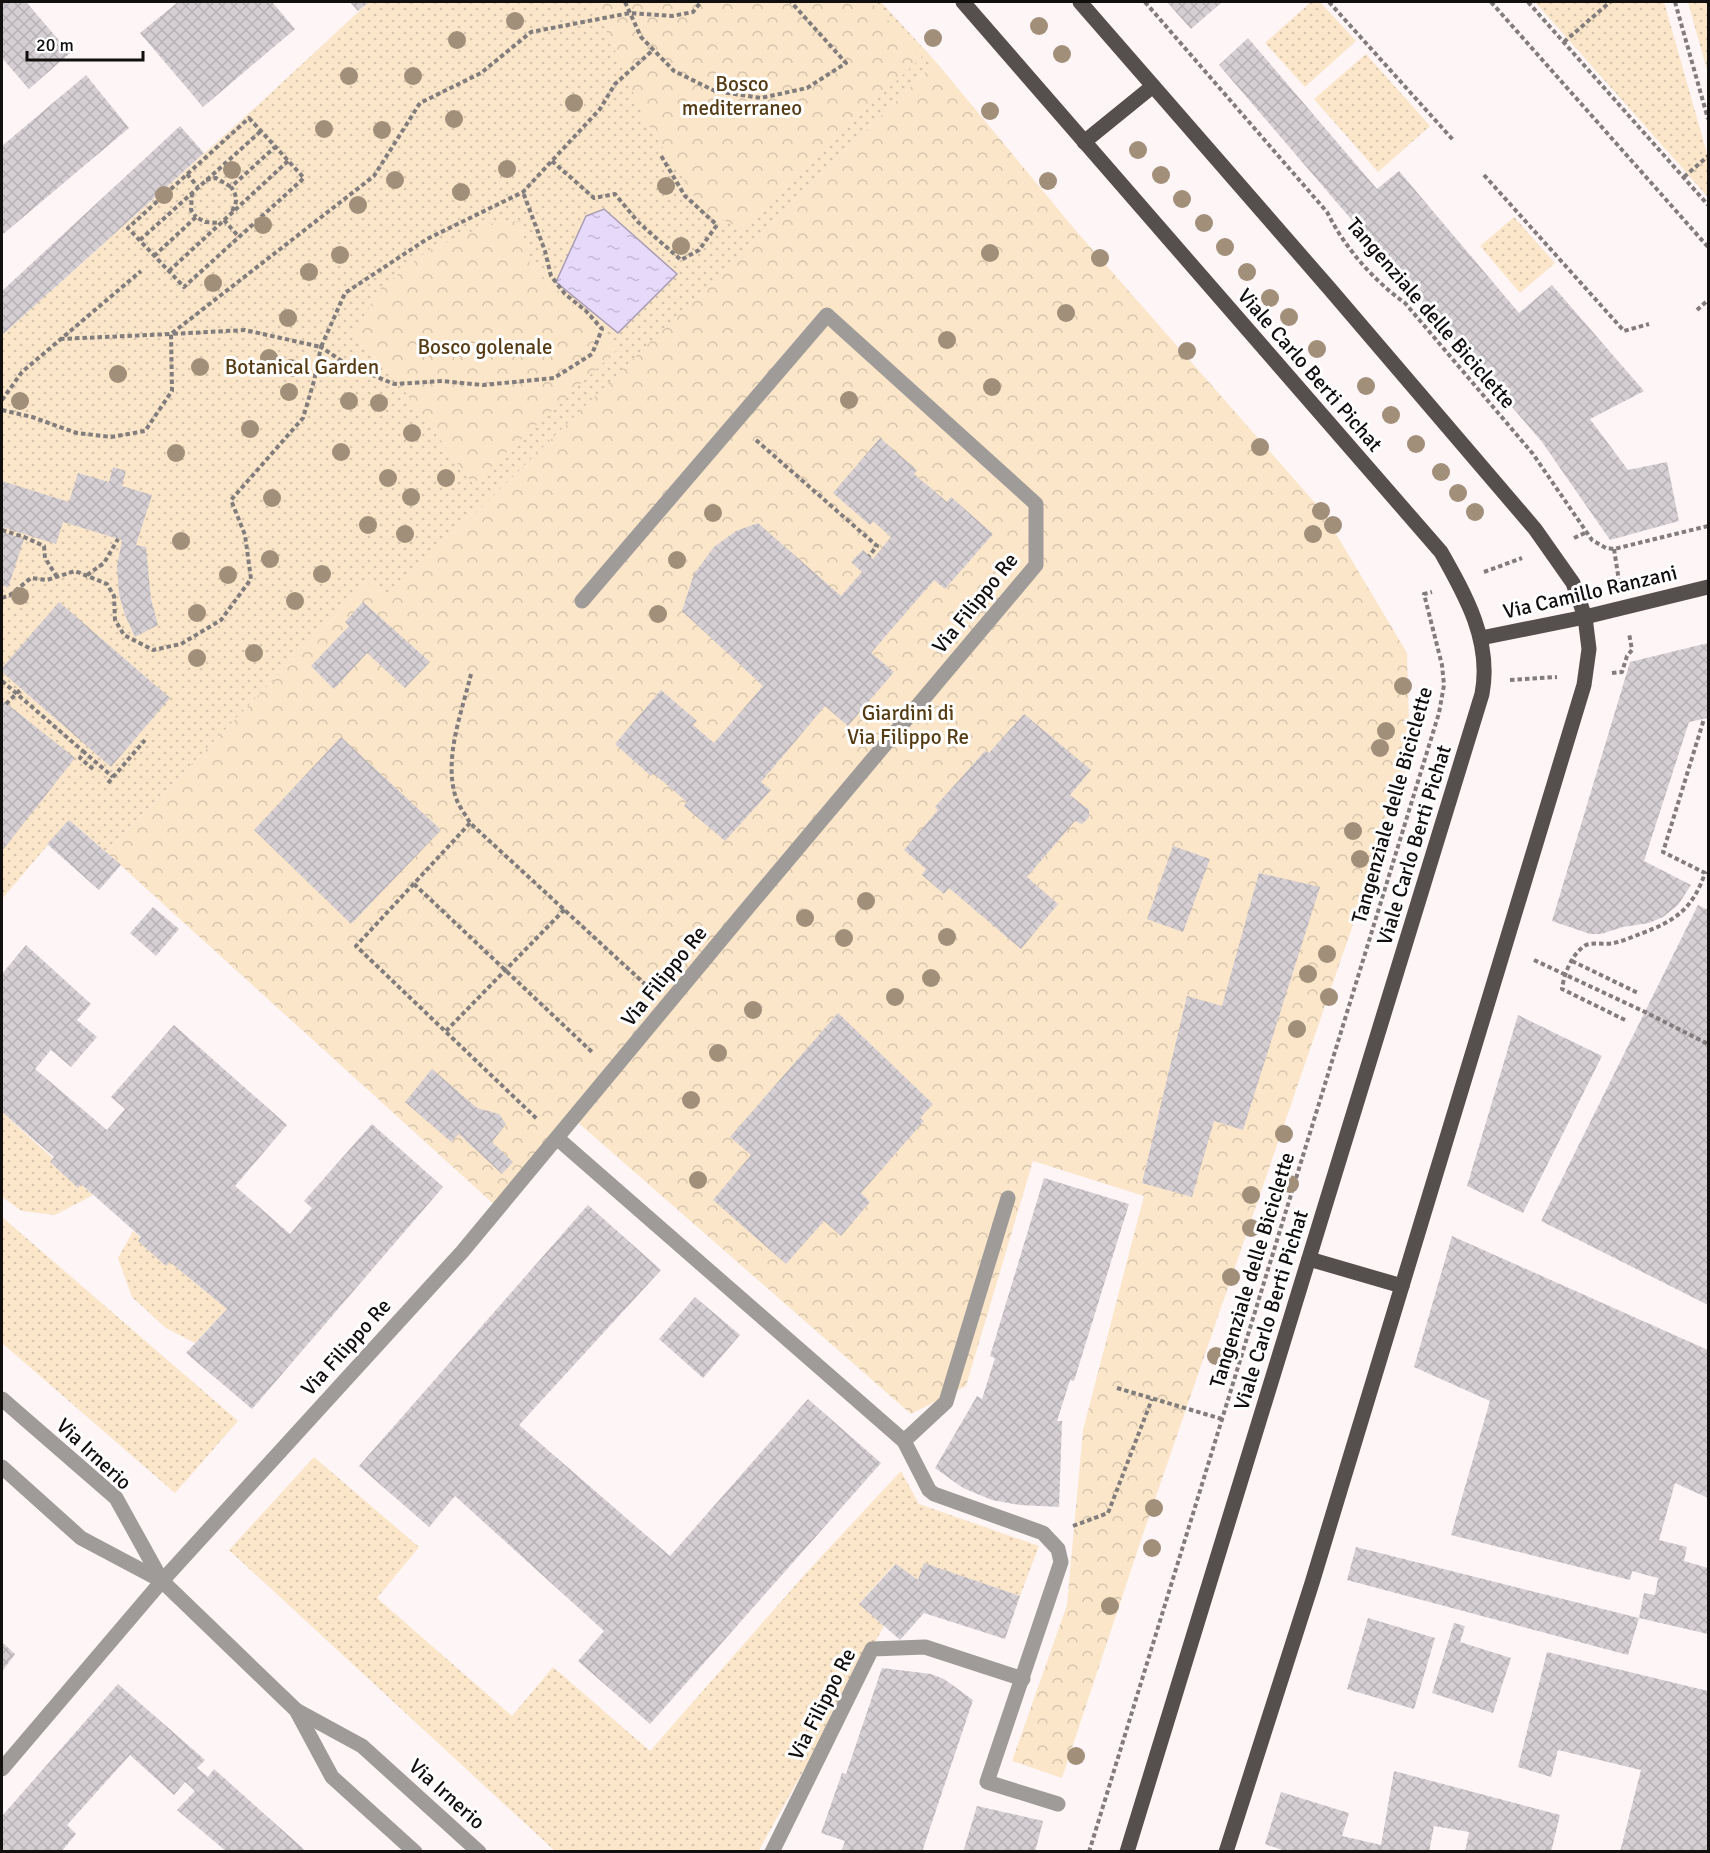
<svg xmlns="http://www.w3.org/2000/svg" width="1710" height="1853" font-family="Signika,sans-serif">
<defs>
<pattern id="grass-dots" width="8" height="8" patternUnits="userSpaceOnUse" patternTransform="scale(1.5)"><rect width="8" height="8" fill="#fbe6ca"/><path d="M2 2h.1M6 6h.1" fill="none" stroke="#d6c4ac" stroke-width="1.8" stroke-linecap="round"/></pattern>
<pattern id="forest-crowns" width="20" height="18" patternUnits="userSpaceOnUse" patternTransform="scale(1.5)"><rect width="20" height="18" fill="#fbe6ca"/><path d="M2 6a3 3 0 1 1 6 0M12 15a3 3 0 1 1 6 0" fill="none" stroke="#d6c4ac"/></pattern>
<pattern id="water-ripples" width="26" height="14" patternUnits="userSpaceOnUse" patternTransform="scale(1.5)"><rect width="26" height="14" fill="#e7d9fa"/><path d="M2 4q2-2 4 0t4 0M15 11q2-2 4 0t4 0" fill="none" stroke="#c5b9d5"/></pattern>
<pattern id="building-cross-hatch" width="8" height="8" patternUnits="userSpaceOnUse" patternTransform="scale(1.5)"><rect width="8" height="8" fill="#d5cfd3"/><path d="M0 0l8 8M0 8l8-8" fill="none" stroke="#b6b1b4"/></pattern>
</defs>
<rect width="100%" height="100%" fill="#fef5f6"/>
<g fill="url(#grass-dots)">
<polygon points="369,2 881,2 936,62 388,600 367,584 106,852 69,820 2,899 2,335 258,105"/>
<polygon points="1311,2 1320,2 1356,41 1305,87 1265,43"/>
<polygon points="1535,2 1664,2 1708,157 1708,197"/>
<polygon points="1688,2 1708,2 1708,74"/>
<polygon points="1366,54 1430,126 1378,172 1314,99"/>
<polygon points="1514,217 1555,263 1520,293 1480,246"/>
<polygon points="2,1112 93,1195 55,1215 22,1211 2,1197"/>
<polygon points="2,1217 238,1421 175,1493 2,1343"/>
<polygon points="133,1231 227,1309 195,1343 166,1328 132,1297 118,1258"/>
<polygon points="314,1457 419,1547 377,1598 512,1716 553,1667 650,1751 807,1572 901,1471 919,1504 1039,1546 1020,1596 924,1564 918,1580 895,1564 859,1604 884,1626 758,1852 555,1851 229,1550"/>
</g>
<g fill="url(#forest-crowns)">
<polygon points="589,2 871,2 922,57 740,228 703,210 644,118 597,9"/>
<polygon points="936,62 1077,232 1323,512 1407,653 1410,759 1142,1537 1062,1778 1012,1761 1067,1605 1083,1430 1144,1196 1033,1161 966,1386 911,1414 574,1119 498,1208 106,852 368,583 388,599"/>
<polygon points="520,221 530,264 619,348 473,484 388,369 352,337 381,288 426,252 488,224"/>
</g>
<polygon fill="url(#water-ripples)" stroke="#a79cb4" stroke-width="1.5" points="604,209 677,274 618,333 556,282 586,216"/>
<g fill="url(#building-cross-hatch)">
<polygon points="2,2 26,2 70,53 29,89 2,58"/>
<polygon points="178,2 272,2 295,29 203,107 140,33"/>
<polygon points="350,2 369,2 358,11"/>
<polygon points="1167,2 1222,2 1191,29"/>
<polygon points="1248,38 1377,189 1399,171 1519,313 1552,285 1644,391 1590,419 1628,470 1667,462 1679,521 1610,540 1542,442 1219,65"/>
<polygon points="86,75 129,128 2,235 2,146"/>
<polygon points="180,126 204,153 2,335 2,291"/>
<polygon points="880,438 917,470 914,474 947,502 951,497 993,534 945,589 934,580 871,653 894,672 848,726 825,706 761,782 771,790 725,841 684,806 687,802 653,773 651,776 615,744 661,690 697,721 693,725 714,743 763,686 682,611 694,574 714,547 736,531 758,523 841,596 862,572 851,562 863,550 873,559 891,537 873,521 870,525 833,493"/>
<polygon points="113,467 126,471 122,486 152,495 136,545 146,547 151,599 158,625 135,637 125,615 119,594 117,566 122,540 63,522 56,544 2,527 2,481 69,502 78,473 109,482"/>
<polygon points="2,532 24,539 8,588 2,585"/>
<polygon points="59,602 170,698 111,767 2,672 2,668"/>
<polygon points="363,602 430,662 405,688 367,653 334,689 311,666 349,626 345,622"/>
<polygon points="1708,643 1708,718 1689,722 1644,861 1691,885 1678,905 1663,917 1649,923 1623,927 1601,934 1590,934 1552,921 1630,662"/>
<polygon points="2,700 75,758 2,851"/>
<polygon points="1024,714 1091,770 1070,795 1089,810 1089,817 1082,824 1075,821 1027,877 1058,904 1021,949 949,888 944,894 922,875 926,869 904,850 938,810 935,807 985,751 989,753"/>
<polygon points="341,737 441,830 351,924 254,830"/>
<polygon points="69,820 121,865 99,890 47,844"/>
<polygon points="1173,846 1210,859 1183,932 1147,919"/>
<polygon points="1259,873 1320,887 1243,1130 1214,1121 1192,1197 1142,1183 1187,996 1222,1006"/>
<polygon points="1698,905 1708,910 1708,1305 1541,1221"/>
<polygon points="153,907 179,929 156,956 130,933"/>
<polygon points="26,945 91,1004 77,1020 97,1037 71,1067 51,1050 35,1069 107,1130 125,1109 111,1097 174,1025 287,1125 235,1186 290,1234 312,1208 304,1201 372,1124 443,1187 252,1409 186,1353 227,1309 170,1262 166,1266 138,1241 141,1237 81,1184 78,1188 50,1162 54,1157 2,1112 2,974"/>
<polygon points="838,1013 933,1104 920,1118 924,1121 861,1193 870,1202 841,1236 824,1221 786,1264 713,1200 751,1155 730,1137"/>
<polygon points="1518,1015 1602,1056 1523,1213 1467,1186"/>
<polygon points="432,1069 477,1108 499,1114 506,1124 492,1142 513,1162 502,1174 459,1134 451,1142 405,1102"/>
<polygon points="1044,1178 1129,1204 1074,1381 1070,1380 1057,1421 1062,1421 1059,1507 1020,1505 992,1500 963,1488 935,1468 977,1396 982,1399 995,1358 990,1356"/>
<polygon points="588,1205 661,1270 519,1425 670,1556 808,1399 881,1463 650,1724 578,1661 604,1631 455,1496 429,1527 359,1466"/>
<polygon points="1452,1236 1708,1350 1708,1498 1675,1483 1659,1540 1687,1547 1684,1561 1708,1568 1708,1634 1639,1618 1628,1655 1347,1580 1356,1547 1639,1618 1644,1593 1655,1595 1658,1578 1650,1576 1632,1571 1630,1580 1451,1535 1490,1401 1414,1367"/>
<polygon points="695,1297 740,1335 703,1378 659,1339"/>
<polygon points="924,1563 1020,1596 1005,1639 924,1613 900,1640 859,1604 896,1564 918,1580"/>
<polygon points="1368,1618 1435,1638 1414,1709 1347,1689"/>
<polygon points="1454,1623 1465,1626 1460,1642 1511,1658 1493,1713 1432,1693"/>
<polygon points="2,1642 15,1654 2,1672"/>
<polygon points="1547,1652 1708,1691 1708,1852 1620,1852 1641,1770 1558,1750 1551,1777 1518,1767"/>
<polygon points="882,1668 931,1674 944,1679 973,1700 922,1852 841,1852 845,1841 821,1833 842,1773 846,1774"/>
<polygon points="118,1684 205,1760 197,1768 208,1777 214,1769 307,1852 227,1852 177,1810 195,1791 185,1782 174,1795 130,1755 67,1825 76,1834 61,1852 2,1852 2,1816"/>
<polygon points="1394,1771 1560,1815 1551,1852 1465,1852 1469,1832 1434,1826 1429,1852 1288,1852 1265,1844 1281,1792 1349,1813 1342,1836 1381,1845"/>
<polygon points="977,1806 1043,1821 1035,1852 963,1852"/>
</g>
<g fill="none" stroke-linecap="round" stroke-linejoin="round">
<g stroke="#827d7d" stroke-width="4" stroke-dasharray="4.5 3" stroke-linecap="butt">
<polyline points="625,2 641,37 674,71 715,91 761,98 807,88 846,63 791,2"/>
<path d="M1145 2 1327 212C1345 248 1373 280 1405 303L1533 454 1592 540 1606 548 1614 549 1708 526"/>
<polyline points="1329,2 1454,141"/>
<polyline points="1491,2 1708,247"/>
<polyline points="1528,2 1708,205"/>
<polyline points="1675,2 1708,119"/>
<polyline points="1564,42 1610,2"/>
<polygon points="249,118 304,178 184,287 128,228"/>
<polyline points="552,161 594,198 615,194 638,222 681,260 699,250 717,225 685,196 660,154"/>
<polyline points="187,174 198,187"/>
<polyline points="1484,175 1624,331 1649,324"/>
<polyline points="1684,177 1708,156"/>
<polyline points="206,180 216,178 231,187"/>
<polyline points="192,193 191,210 196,217"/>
<path d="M232 211C238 202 237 195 231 187L275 147"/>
<polyline points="224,220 239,237"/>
<polyline points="140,240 261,131"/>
<polyline points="154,256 196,217 205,222 221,223"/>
<polyline points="169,271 288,161"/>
<polyline points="1697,310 1708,300"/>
<polyline points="60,339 171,334 374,176 420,103 481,73 531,32 630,13 672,16 693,12 701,2"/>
<polyline points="2,400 22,372 141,271"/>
<polyline points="2,410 32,417 77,433 111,437 145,431 172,391 171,334 245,330 321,347 345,293 427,239 523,192 600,109 615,84 653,50"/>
<polyline points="756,440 877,546 869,556"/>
<polyline points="2,530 24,537 44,546 45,558 57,577"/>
<polyline points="1574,538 1587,532"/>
<polyline points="1614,549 1619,581"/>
<polyline points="1484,572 1522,558"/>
<polyline points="87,575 104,563 118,539"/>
<polyline points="2,598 10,595 31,578 47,580 75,571 107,584 114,596 115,620 124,635 153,650 181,644 221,620 251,579 245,535 231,500 303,418 314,381 321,347 346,364 394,384 442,381 483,385 554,378 592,354 602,329 586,311 565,294 551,276 545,251 523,192"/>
<polyline points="1612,673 1622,672 1627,656 1632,650 1629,633"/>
<path d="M471 674C462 712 443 759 456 798 459 807 466 815 470 823L647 986"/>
<polyline points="1510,680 1557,677"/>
<polyline points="2,681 84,752"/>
<polyline points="6,704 21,689"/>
<polyline points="93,769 80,758 84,752 113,777"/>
<polyline points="108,783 145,740"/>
<polyline points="470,823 356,946 537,1119"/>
<polyline points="414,884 592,1052"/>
<polyline points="1534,960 1645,1012 1708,1044"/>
<polyline points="1572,961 1638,993"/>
<path d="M1625 1020 1562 989C1564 974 1572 953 1586 945 1594 942 1605 945 1614 943 1623 941 1632 937 1640 934 1676 921 1693 908 1705 873L1663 852 1704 719"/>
<polyline points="446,1031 565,909"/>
<polyline points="1117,1388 1222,1419"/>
<polyline points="1073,1526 1108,1513 1152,1399"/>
<polyline points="1089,1852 1439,713 1444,685 1442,665 1424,594 1432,592"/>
</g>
<g stroke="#9e9b99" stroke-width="15">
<polyline points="557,1138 904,1441 929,1490 934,1494 1043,1533 1058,1549 1061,1562 987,1782 1058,1804"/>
<polyline points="2,1399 116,1498 162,1581"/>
<polyline points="904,1441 946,1402 1008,1198"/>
<polyline points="2,1467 81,1538 162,1581 296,1710 362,1746 479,1852"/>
<polyline points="296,1710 332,1777 415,1852"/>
<polyline points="2,1769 162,1581 462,1252 745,911 1036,565 1036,504 827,315 582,601"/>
<polyline points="772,1852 872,1649 925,1647 1023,1679"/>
</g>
<g stroke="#55504e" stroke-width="15">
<path d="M963 2 1441 552C1466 596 1492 642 1482 694L1127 1852"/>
<polyline points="1080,2 1329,288 1535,529 1573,583 1585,617 1589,649 1584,685 1312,1583 1226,1852"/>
<polyline points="1084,142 1153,86"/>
<polyline points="1481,638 1585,617 1708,587"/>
<polyline points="1309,1259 1402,1286"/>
</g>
</g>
<g fill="#a28f7a">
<circle cx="515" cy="21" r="9"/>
<circle cx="1039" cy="26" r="9"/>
<circle cx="933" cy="38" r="9"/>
<circle cx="457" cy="40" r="9"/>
<circle cx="1062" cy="54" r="9"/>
<circle cx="349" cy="76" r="9"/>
<circle cx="413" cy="76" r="9"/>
<circle cx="574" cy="103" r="9"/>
<circle cx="990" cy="111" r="9"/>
<circle cx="454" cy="119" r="9"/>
<circle cx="324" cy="129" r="9"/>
<circle cx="382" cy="130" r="9"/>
<circle cx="1138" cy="150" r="9"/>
<circle cx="507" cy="169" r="9"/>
<circle cx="232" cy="170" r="9"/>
<circle cx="1161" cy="175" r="9"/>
<circle cx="395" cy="180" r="9"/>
<circle cx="1048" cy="181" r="9"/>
<circle cx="666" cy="186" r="9"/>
<circle cx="461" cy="192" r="9"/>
<circle cx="164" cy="195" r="9"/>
<circle cx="1182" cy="199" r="9"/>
<circle cx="358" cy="205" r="9"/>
<circle cx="1204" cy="223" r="9"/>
<circle cx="263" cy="225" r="9"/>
<circle cx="681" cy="246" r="9"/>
<circle cx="1225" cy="247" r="9"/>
<circle cx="990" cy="253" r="9"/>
<circle cx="340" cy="255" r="9"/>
<circle cx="1100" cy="258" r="9"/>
<circle cx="309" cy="272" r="9"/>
<circle cx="1247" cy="272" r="9"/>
<circle cx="213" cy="283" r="9"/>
<circle cx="1270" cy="298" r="9"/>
<circle cx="1066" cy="313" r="9"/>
<circle cx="1289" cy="317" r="9"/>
<circle cx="288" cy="318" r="9"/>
<circle cx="947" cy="340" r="9"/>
<circle cx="1317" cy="349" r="9"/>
<circle cx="1187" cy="351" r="9"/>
<circle cx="269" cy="358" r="9"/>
<circle cx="200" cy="367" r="9"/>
<circle cx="291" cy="368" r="9"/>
<circle cx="118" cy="374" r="9"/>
<circle cx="1366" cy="386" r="9"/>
<circle cx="992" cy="387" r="9"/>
<circle cx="289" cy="392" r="9"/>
<circle cx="849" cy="400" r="9"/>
<circle cx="20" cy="401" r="9"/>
<circle cx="349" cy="401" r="9"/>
<circle cx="379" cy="403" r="9"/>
<circle cx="1391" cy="415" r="9"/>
<circle cx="250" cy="429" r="9"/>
<circle cx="412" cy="433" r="9"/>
<circle cx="1416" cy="444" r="9"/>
<circle cx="1260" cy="447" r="9"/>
<circle cx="341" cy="452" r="9"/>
<circle cx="176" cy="453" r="9"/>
<circle cx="1441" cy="472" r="9"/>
<circle cx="388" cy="478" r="9"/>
<circle cx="446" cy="478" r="9"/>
<circle cx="1458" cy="493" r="9"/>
<circle cx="411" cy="497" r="9"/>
<circle cx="272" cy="498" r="9"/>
<circle cx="1321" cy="511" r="9"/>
<circle cx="1475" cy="512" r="9"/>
<circle cx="713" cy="513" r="9"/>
<circle cx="368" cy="525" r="9"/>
<circle cx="1333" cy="525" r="9"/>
<circle cx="405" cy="534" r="9"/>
<circle cx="1313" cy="534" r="9"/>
<circle cx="181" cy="541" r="9"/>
<circle cx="270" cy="559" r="9"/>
<circle cx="677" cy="560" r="9"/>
<circle cx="322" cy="574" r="9"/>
<circle cx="228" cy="575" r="9"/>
<circle cx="20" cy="596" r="9"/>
<circle cx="295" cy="601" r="9"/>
<circle cx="197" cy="613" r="9"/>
<circle cx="658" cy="614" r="9"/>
<circle cx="254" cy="653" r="9"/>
<circle cx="197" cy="658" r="9"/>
<circle cx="1403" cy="686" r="9"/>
<circle cx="1386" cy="731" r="9"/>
<circle cx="1380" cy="748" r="9"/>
<circle cx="1353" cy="831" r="9"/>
<circle cx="1360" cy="859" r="9"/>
<circle cx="866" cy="901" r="9"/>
<circle cx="805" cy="918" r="9"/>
<circle cx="947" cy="937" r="9"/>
<circle cx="844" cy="938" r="9"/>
<circle cx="1327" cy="954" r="9"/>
<circle cx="1308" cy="974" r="9"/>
<circle cx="931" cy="978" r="9"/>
<circle cx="895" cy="997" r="9"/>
<circle cx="1329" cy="997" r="9"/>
<circle cx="753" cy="1010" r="9"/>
<circle cx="1297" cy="1029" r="9"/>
<circle cx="718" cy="1053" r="9"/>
<circle cx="691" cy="1100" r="9"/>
<circle cx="1284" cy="1134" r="9"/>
<circle cx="698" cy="1180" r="9"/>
<circle cx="1290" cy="1184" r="9"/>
<circle cx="1251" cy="1195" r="9"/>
<circle cx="1251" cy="1228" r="9"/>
<circle cx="1231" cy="1277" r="9"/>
<circle cx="1216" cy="1356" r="9"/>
<circle cx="1154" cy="1508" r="9"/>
<circle cx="1152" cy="1548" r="9"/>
<circle cx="1110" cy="1606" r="9"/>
<circle cx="1076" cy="1756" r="9"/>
</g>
<g text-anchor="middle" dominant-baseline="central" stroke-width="6" stroke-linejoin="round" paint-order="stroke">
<g font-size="21" fill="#563c14" stroke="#fff">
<text x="742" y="84">Bosco<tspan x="742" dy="24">mediterraneo</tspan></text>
<text x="485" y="347">Bosco golenale</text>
<text x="302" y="367">Botanical Garden</text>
<text x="908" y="713">Giardini di<tspan x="908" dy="24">Via Filippo Re</tspan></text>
</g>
<g font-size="21" fill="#120f0f" stroke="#fff">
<text transform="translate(1431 313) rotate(49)">Tangenziale delle Biciclette</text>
<text transform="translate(1310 370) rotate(49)">Viale Carlo Berti Pichat</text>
<text transform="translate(1590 592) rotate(-13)">Via Camillo Ranzani</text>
<text transform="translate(975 603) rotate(-51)">Via Filippo Re</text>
<text transform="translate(1392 805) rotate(-74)">Tangenziale delle Biciclette</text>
<text transform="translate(1414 845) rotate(-73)">Viale Carlo Berti Pichat</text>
<text transform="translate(664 976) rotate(-51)">Via Filippo Re</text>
<text transform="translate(1252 1270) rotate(-73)">Tangenziale delle Biciclette</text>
<text transform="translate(1271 1310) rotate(-73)">Viale Carlo Berti Pichat</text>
<text transform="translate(346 1347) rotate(-48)">Via Filippo Re</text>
<text transform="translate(94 1454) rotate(43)">Via Irnerio</text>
<text transform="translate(822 1704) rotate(-63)">Via Filippo Re</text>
<text transform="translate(447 1794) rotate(42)">Via Irnerio</text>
</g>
</g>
<rect width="1710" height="1853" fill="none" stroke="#120f0f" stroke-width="6"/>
<path d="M27 51v9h116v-9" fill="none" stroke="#120f0f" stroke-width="3"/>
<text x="36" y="51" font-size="18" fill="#120f0f" stroke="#ffffff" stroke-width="4.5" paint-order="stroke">20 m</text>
</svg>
